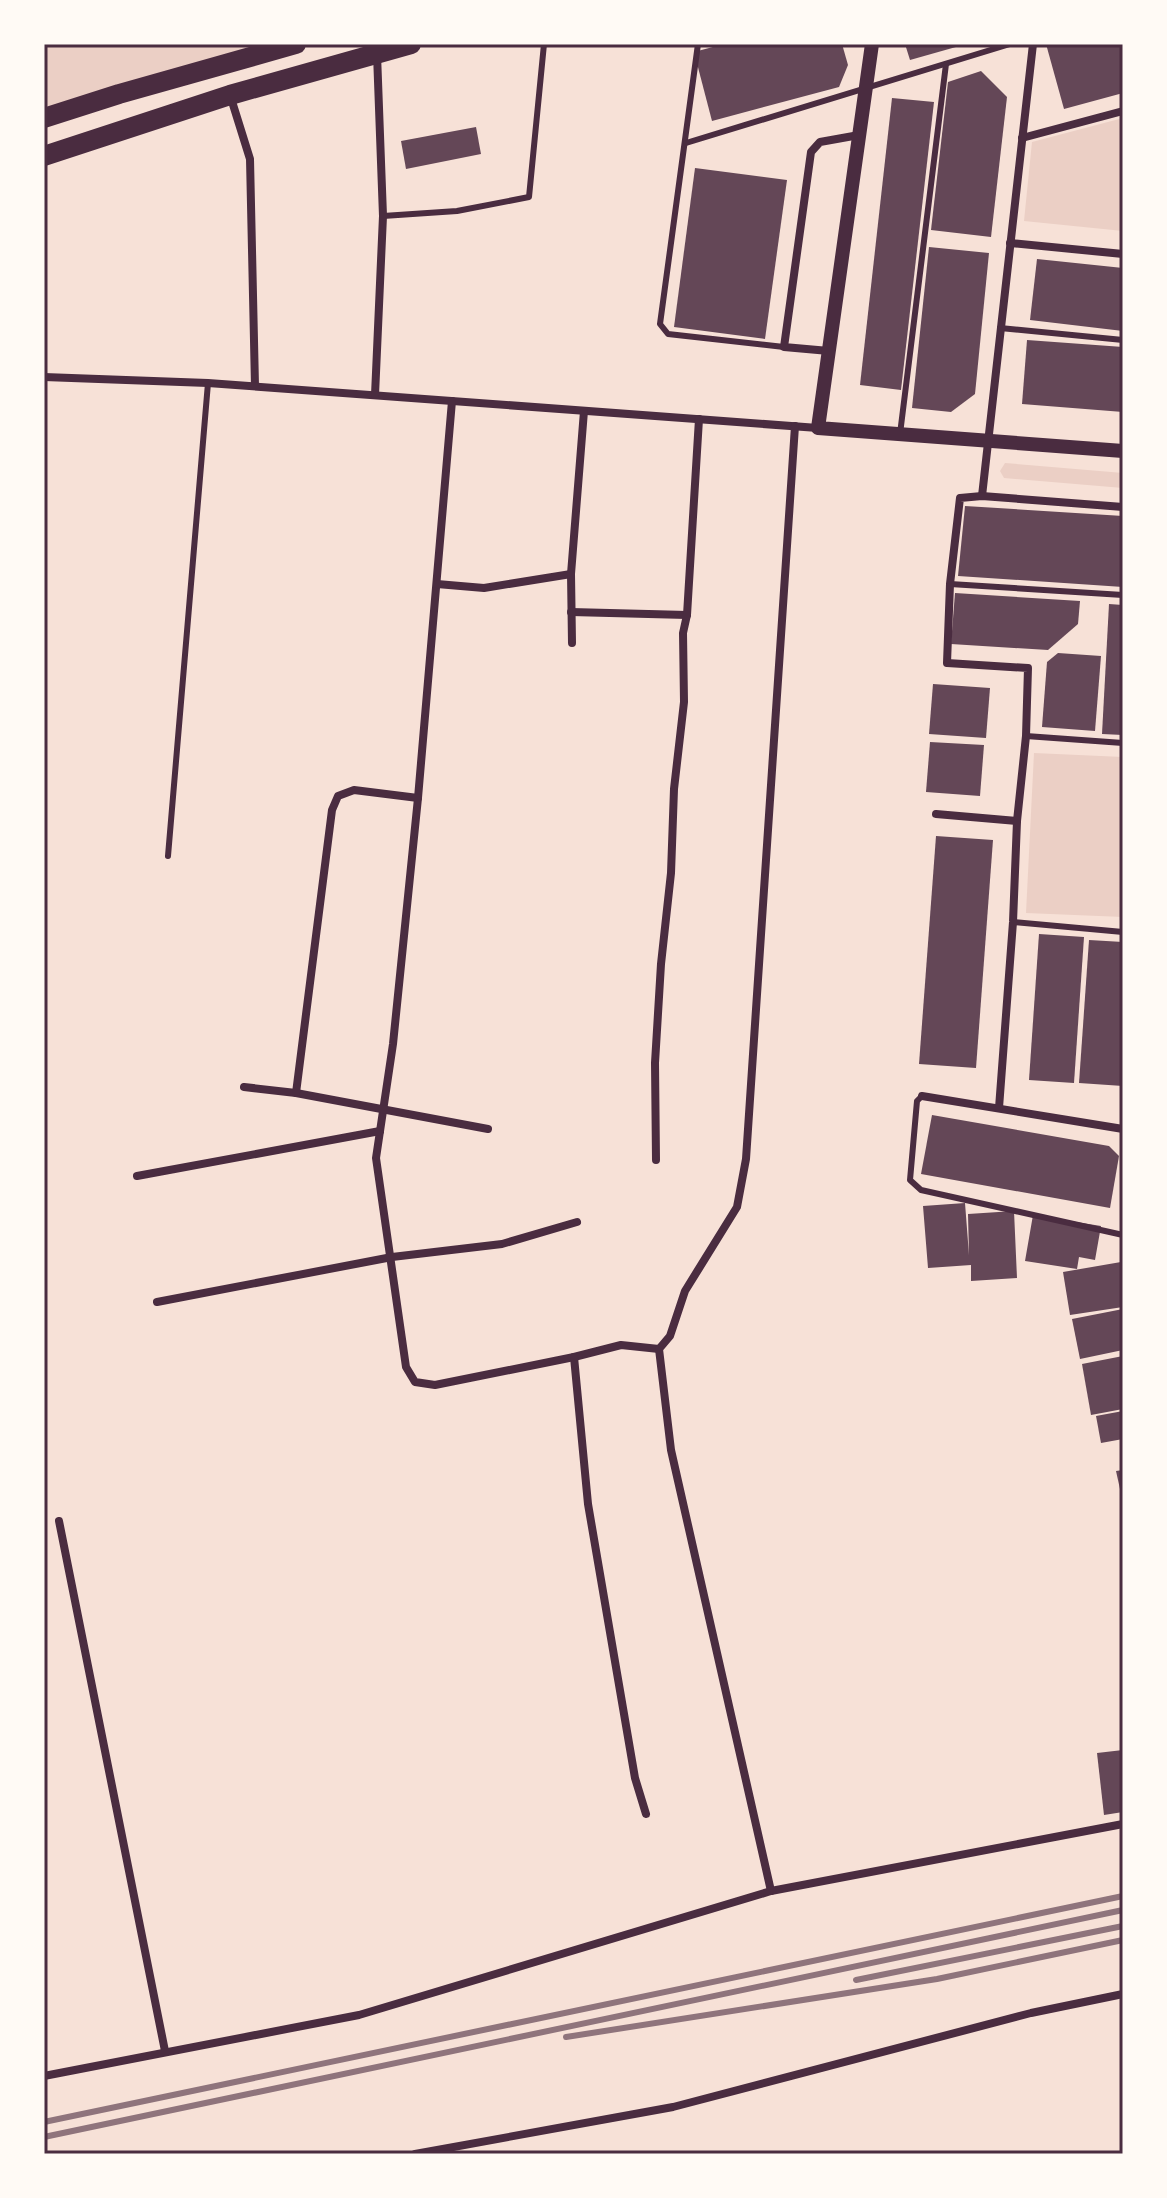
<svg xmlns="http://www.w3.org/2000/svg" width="1167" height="2198" font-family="Quicksand,sans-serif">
<rect width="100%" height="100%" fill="#f7e1d7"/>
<g fill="#ebcfc5">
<polygon points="51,44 284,44 44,113 44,47"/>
<polygon points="1123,118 1123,231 1024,221 1032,142"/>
<polygon points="1005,463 1123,473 1123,488 1004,478 1000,471"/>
<polygon points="1034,753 1123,757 1123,917 1026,913"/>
</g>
<g fill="#644757">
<polygon points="724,44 842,44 848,65 839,87 712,121 694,52"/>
<polygon points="905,44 962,44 963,45 910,60"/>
<polygon points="1046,44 1123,44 1123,93 1064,109"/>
<polygon points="981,71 1007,97 991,237 931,230 948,82"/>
<polygon points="892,98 934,102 901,390 860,385"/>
<polygon points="476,127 481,154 406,169 401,141"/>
<polygon points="695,168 787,180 765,339 674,327"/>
<polygon points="929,247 989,253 975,394 951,412 912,408"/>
<polygon points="1037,259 1123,268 1123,331 1030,320"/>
<polygon points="1027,340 1123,347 1123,412 1022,404"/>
<polygon points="965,506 1123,516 1123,587 958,576"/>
<polygon points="955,593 1080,601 1078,624 1048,650 951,644"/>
<polygon points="1109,604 1123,605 1123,735 1102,734"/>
<polygon points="1058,653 1101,656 1095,731 1042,727 1047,662"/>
<polygon points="933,684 990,688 986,738 929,734"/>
<polygon points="930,742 984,745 980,796 926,792"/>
<polygon points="936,836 993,840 976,1068 919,1064"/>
<polygon points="1039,934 1084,937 1074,1083 1029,1080"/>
<polygon points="1089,940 1123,942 1123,1086 1079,1083"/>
<polygon points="932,1115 1109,1146 1119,1156 1110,1208 921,1174"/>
<polygon points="965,1203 969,1255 968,1214 1014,1211 1017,1278 971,1281 971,1265 928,1268 923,1206"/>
<polygon points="1033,1215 1101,1226 1095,1260 1079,1257 1077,1269 1025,1261"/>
<polygon points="1121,1262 1123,1307 1070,1315 1063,1272"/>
<polygon points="1123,1309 1123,1350 1080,1359 1072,1319"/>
<polygon points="1123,1356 1123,1409 1091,1415 1082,1364"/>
<polygon points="1123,1411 1123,1439 1101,1443 1096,1416"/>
<polygon points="1123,1470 1123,1498 1122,1498 1116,1471"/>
<polygon points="1123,1750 1123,1812 1104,1815 1097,1753"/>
</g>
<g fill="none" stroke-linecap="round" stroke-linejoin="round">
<g stroke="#4a2c40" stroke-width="6">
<polyline points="698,44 660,324 668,334 784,347"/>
<polyline points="686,143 1010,44"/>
<polyline points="383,216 457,211 529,197 544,44"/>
<polyline points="1000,328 1123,340"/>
<polyline points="900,434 946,64"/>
<polyline points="950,584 1123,595"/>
<polyline points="1026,736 1123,743"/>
<polyline points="168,856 208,383"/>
<polyline points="1013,922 1123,932"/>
<polyline points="922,1096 917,1101 910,1180 921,1190 1123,1235"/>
</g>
<g stroke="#4a2c40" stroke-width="8">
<polyline points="230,95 250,159 255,386"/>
<polyline points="1022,138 1123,111"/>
<polyline points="1010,243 1123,254"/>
<polyline points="829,351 784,347 811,152 820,142 859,135"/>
<polyline points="44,377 208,383 818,428"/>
<polyline points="375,395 383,216 377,54"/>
<polyline points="452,401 418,798 393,1044 376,1158 406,1367 415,1382 435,1385 574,1357 621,1345 659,1349"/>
<polyline points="982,496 1033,44"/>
<polyline points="437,584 484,588 571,574"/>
<polyline points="571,612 687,615"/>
<polyline points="572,643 571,574 584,411"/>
<polyline points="936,814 1017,821"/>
<polyline points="244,1087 296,1093 488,1129"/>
<polyline points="296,1093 332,810 338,796 354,790 418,798"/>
<polyline points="922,1096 1123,1129"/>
<polyline points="999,1108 1013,922 1017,821 1026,736 1028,668 947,663 950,584 960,498 982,496 1123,507"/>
<polyline points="656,1160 655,1063 661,964 671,873 674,789 684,702 683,633 687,615 699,419"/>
<polyline points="137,1176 380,1131"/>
<polyline points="157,1302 392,1257 502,1244 577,1222"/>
<polyline points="574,1357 588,1504 635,1778 646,1814"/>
<polyline points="59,1521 165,2051"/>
<polyline points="771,1891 671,1450 659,1349 670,1336 685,1291 737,1207 746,1159 795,426"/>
<polyline points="44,2076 359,2015 771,1891 1123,1824"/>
<polyline points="415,2154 673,2107 1031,2013 1123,1994"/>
</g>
<polyline stroke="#4a2c40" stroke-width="14" points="872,44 818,428 1123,451"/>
<g stroke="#4a2c40" stroke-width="20">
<polyline points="44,118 119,94 296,44"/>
<polyline points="44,156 230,95 411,44"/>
</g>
<g stroke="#8f747c" stroke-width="6">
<polyline points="856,1980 1123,1926"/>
<polyline points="566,2037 937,1979 1123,1940"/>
<polyline points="44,2122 1123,1896"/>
<polyline points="44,2137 1123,1910"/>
</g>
</g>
<rect width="1167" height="2198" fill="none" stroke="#fffaf5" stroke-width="92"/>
<rect x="46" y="46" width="1075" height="2106" fill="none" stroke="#4a2c40" stroke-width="3"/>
</svg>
